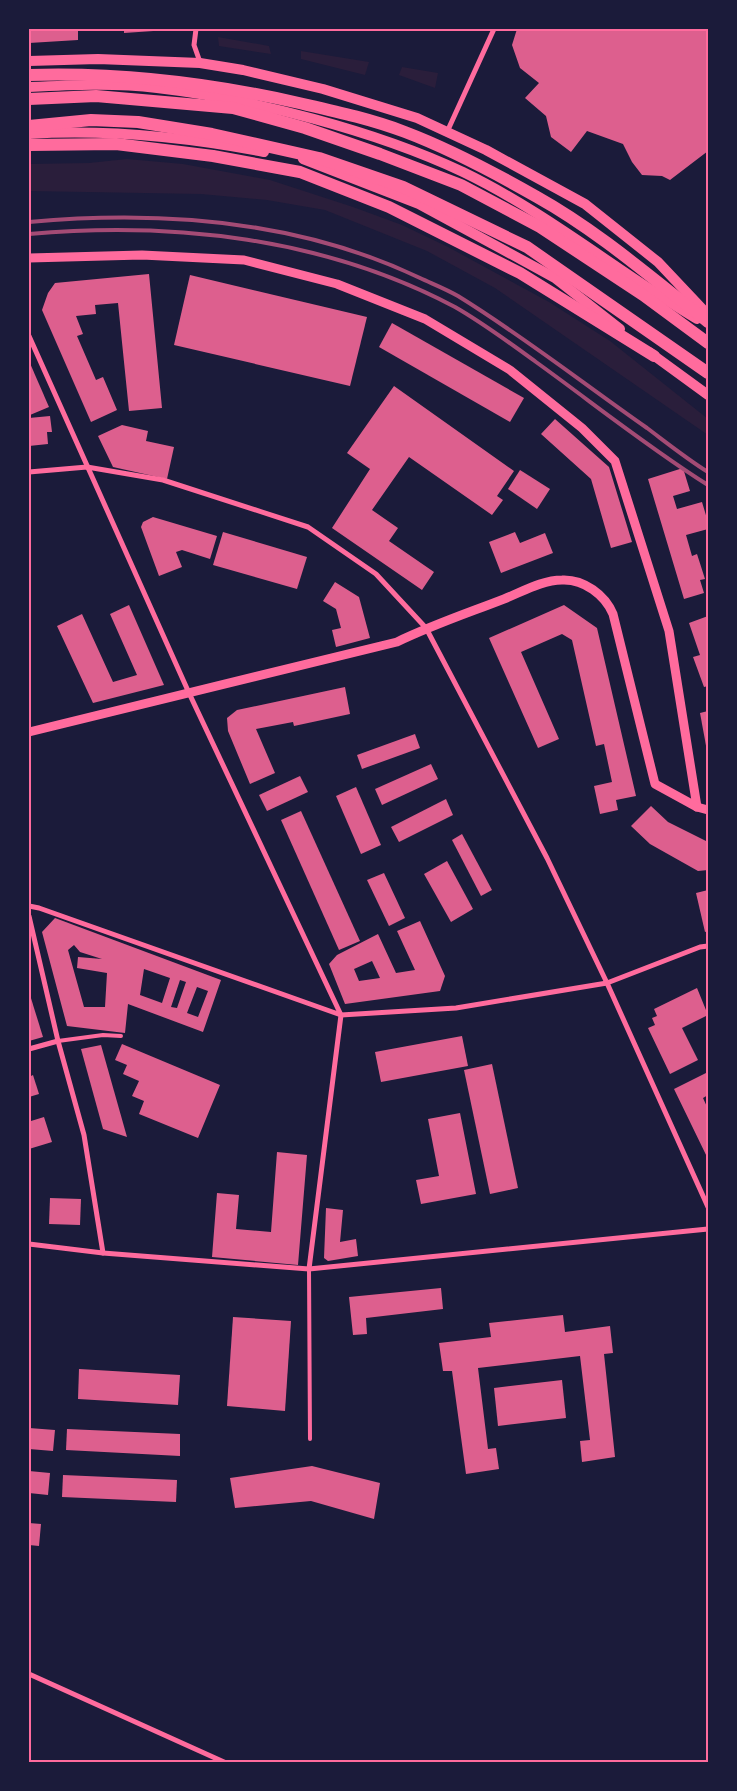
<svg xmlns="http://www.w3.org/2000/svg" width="737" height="1791" font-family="Lato,sans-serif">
<rect width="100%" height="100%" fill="#1b1b3a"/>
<g fill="#2a1e3b">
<polygon points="218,37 269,46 271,54 219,46"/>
<polygon points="301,51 369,62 365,75 301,59"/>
<polygon points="402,67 438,73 435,88 399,75"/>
<polygon points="127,159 183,164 270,180 353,207 402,225 448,247 549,302 610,341 708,419 708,435 495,288 427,251 325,210 267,200 201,194 29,191 29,164 89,163"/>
</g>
<g fill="#dd5f8e" fill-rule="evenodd">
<polygon points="29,29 78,29 78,40 29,43"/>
<polygon points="124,29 168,29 168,30 124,33"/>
<polygon points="517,29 708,29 708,151 670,180 662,176 642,175 632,162 623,144 587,131 571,152 551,137 546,116 525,98 539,83 520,68 512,45"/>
<polygon points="149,274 162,408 129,411 118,303 95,305 96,314 76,316 83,334 77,336 96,380 103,377 117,410 91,422 42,310 48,293 55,283"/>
<polygon points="190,275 367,317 350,386 174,345"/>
<polygon points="392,323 524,398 510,422 379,347"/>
<polygon points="29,361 49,407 30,415 29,412"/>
<polygon points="394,386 514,471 497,496 503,500 492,515 409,457 372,510 398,528 389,541 434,572 422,590 332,528 370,469 347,453"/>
<polygon points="50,416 52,432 47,432 48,444 29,446 29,418"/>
<polygon points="555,419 609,467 632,542 611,548 591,479 541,434"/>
<polygon points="122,425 148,431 146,441 174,447 167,479 113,467 98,436"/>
<polygon points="683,468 690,491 673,496 677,509 702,502 708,522 708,529 686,535 692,556 697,554 705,579 700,580 704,593 684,599 648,479"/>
<polygon points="520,470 550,489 537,509 508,489"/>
<polygon points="153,517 217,536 210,559 182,550 176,552 182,567 159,576 141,527 143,522"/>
<polygon points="223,532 307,557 297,589 213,565"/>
<polygon points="515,532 520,543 545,533 553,553 501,573 489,542"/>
<polygon points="335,582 359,597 370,638 336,647 332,630 341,628 336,609 323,601"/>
<polygon points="129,605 164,685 93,703 57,626 82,614 113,682 137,675 110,614"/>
<polygon points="564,605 597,628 636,796 616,800 618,810 600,814 594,786 612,782 604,744 596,746 572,640 562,634 521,652 559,739 538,748 489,638"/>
<polygon points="708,616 708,686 704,687 693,657 700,655 689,623"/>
<polygon points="345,687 350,714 294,726 293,722 256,729 275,773 250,784 228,731 227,718 237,710"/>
<polygon points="708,711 708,750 707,751 700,713"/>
<polygon points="415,734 420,748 362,769 357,755"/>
<polygon points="431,764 438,779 382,805 375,789"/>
<polygon points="300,776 308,792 267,811 259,795"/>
<polygon points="356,787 381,845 361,854 336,796"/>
<polygon points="446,799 453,815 399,842 391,827"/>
<polygon points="651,806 668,822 708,842 708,870 698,871 650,844 631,826"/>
<polygon points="301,811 360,941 339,950 281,820"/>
<polygon points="462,834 492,890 481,896 452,840"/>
<polygon points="447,861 473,909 451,922 424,874"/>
<polygon points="384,873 405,918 389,926 367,880"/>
<polygon points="708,890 708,931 705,932 696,893"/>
<path d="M55 918 221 980 203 1032 128 1004 125 1033 67 1026 42 932ZM74 945 80 952 102 959 78 957 77 968 107 973 105 1007H84L68 950ZM144 969 170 978 162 1003 140 995ZM180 980 186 982 177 1008 171 1007ZM197 987 208 991 198 1017 187 1013Z"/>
<path d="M420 921 445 976 440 991 345 1004 329 964 337 955 378 934 396 973 415 970 397 931ZM372 961 380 978 359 981 354 969Z"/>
<polygon points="697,988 708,1015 682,1028 698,1060 670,1074 648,1028 655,1025 652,1018 657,1016 654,1009"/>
<polygon points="30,995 43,1037 29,1041 29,996"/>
<polygon points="462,1036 468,1066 381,1082 375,1052"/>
<polygon points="122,1044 220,1085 198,1138 139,1114 144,1101 132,1096 139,1081 123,1074 127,1065 115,1060"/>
<polygon points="101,1045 127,1137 103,1129 81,1049"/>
<polygon points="492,1064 518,1188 490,1194 464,1070"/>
<polygon points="708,1072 708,1095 703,1098 708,1109 708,1159 674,1089"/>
<polygon points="33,1075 39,1094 29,1097 29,1077"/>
<polygon points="460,1113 476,1194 421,1204 416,1180 439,1176 428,1119"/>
<polygon points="29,1115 31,1121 44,1117 52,1142 29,1149"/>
<polygon points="277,1152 307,1155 298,1265 212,1257 217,1193 239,1195 236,1229 271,1232"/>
<polygon points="50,1198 81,1199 80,1225 49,1224"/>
<polygon points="326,1208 343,1210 340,1242 356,1239 358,1256 328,1261 324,1258"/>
<polygon points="441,1288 443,1309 366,1318 367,1334 353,1335 349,1297"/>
<polygon points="563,1315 565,1332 610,1326 613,1353 604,1354 615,1457 582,1462 580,1441 590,1440 580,1356 478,1368 488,1449 496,1448 499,1469 466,1474 452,1371 443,1371 439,1343 491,1337 489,1323"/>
<polygon points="233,1317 291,1321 285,1411 227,1406"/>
<polygon points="79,1369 180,1375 178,1405 78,1399"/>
<polygon points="562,1380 566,1418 498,1426 494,1388"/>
<polygon points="29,1428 55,1430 53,1451 29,1449"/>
<polygon points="67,1429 180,1434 180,1456 66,1450"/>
<polygon points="312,1466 380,1483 374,1519 311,1501 235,1508 230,1478"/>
<polygon points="29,1471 50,1473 48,1495 29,1493"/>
<polygon points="63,1475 177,1480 176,1502 62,1497"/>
<polygon points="29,1523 41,1524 39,1546 29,1545"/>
</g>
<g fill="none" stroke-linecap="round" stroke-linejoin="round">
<g stroke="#ff6b9d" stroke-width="4">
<polyline points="58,1041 103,1035 121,1036"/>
<polyline points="309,1269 310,1439"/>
</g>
<g stroke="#ff6b9d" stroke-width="5">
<polyline points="196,29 194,45 200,62"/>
<polyline points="447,132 494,29"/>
<polyline points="29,336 189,693 341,1015 309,1269"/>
<polyline points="29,472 87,467 163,480 308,527 376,574 426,628 547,858 607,983 708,1207"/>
<polyline points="29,906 39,908 341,1015 456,1008 607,983 700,947 708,946"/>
<polyline points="29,916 58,1041 84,1135 103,1253"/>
<polyline points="29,1049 58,1041"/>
<polyline points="29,1244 103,1253 309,1269 708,1229"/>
<polyline points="29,1674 224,1762"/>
</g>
<g stroke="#ff6b9d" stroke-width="9">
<polyline points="29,258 142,255 244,260 337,284 425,319 510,370 582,428 615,461 669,631 697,807"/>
<path d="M29 732 397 642C432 625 468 613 504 599 522 592 542 580 562 580 584 579 605 595 613 614L655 784 697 807 708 810"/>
</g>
<g stroke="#ff6b9d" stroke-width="10">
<polyline points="29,61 98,59 200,63 243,70 323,89 417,118 486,150 585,204 658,262 708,315"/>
<path d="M29 87C71 85 115 83 157 88 253 99 376 131 463 172 546 212 618 272 697 319"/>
<path d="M29 134C109 129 185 137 264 152"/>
<polyline points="303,159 419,204 555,278 620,329"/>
<polyline points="649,352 708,395"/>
</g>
<g stroke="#ff6b9d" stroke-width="12">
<path d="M29 75C120 72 210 83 299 103 334 111 371 119 405 132 450 149 495 173 537 197 598 231 653 279 708 322"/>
<polyline points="29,99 96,96 233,108 305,128 380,154 461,185 540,227 643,295 708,343"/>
<polyline points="29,126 91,120 138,122 212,134 319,158 403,187 527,247 708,373"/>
<polyline points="29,145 116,144 213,156 300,172 389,207 520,273 654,356"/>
</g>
<g stroke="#a44b75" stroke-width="4">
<path d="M29 222C162 210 299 220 420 278 433 284 446 289 458 296 523 336 584 384 647 428 667 443 687 459 708 472"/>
<path d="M29 234C173 221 325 238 455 307 483 323 510 343 536 362 593 403 649 448 708 485"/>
</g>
</g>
<rect width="737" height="1791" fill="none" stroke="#1b1b3a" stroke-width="60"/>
<rect x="30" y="30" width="677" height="1731" fill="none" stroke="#ff6b9d" stroke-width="2"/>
</svg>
